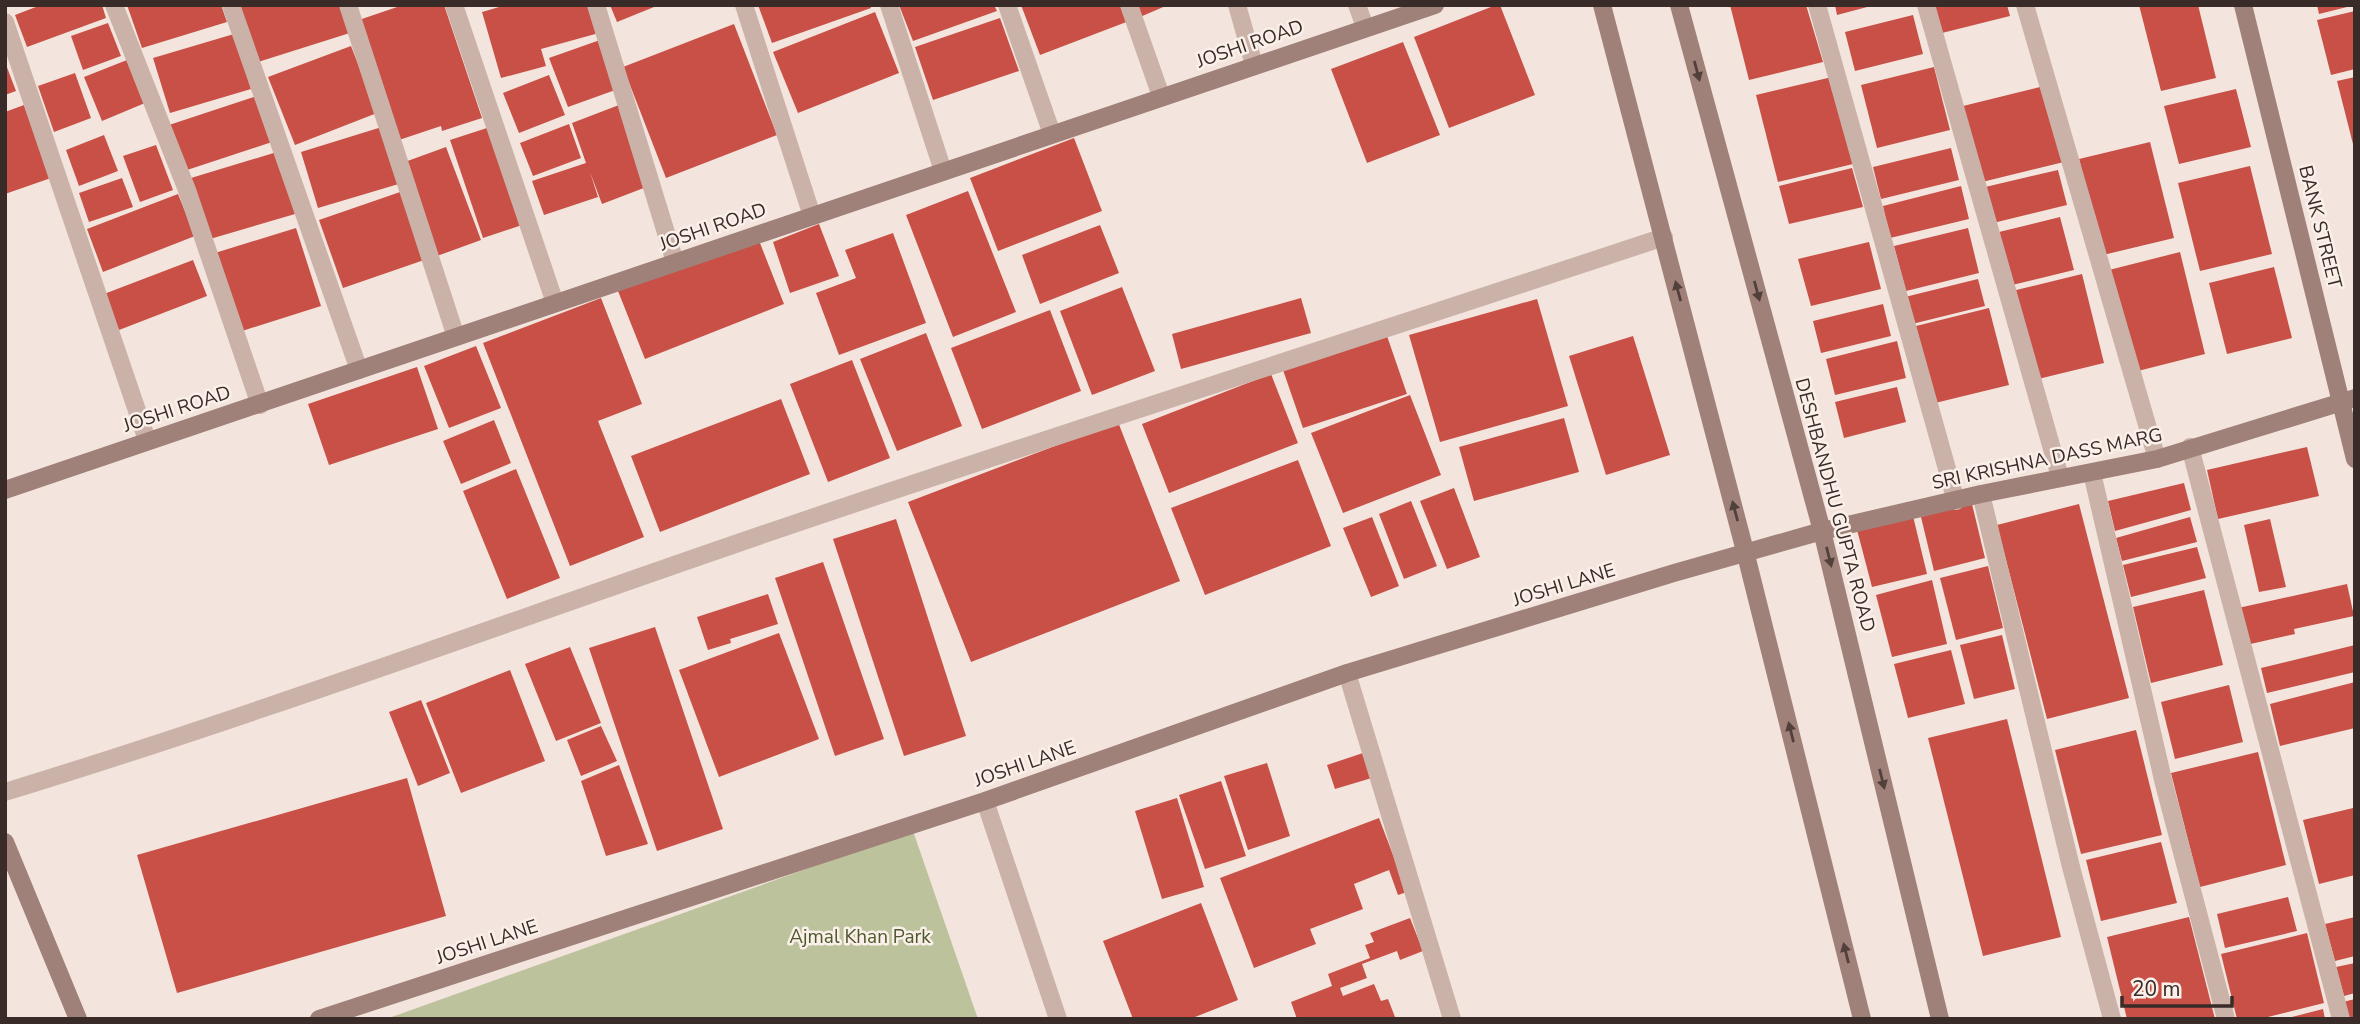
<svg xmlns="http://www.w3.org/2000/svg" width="2360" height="1024" font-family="'Nunito Sans',sans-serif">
<rect width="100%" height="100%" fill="#f3e5dd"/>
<polygon fill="#bcc29c" points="913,831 978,1019 386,1019"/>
<g fill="#c85046">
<polygon points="41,5 102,5 106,18 27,47 15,15"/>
<polygon points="127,5 221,5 227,22 142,48"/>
<polygon points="240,5 344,5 353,32 258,62"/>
<polygon points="403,5 444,5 482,118 442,131 441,126 396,141 356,21"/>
<polygon points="506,5 592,5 599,33 541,49 546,66 501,78 482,12"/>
<polygon points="610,5 659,5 617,22"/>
<polygon points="758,5 870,5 871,8 772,43"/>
<polygon points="899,5 994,5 997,11 913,41"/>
<polygon points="1021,5 1123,5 1129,21 1040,55"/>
<polygon points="1135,5 1168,5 1140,17"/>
<polygon points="1496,5 1500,5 1535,95 1449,128 1414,37"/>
<polygon points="1730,5 1806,5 1823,62 1749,80"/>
<polygon points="1835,5 1871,5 1871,6 1837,15"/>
<polygon points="1931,5 2007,5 2010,16 1938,34"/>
<polygon points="2139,5 2198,5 2216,78 2161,91"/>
<polygon points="2317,5 2350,5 2351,6 2319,14"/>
<polygon points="2355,11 2355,69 2331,75 2317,20"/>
<polygon points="875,12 899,73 798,113 773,52"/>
<polygon points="1913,15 1923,54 1855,71 1845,32"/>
<polygon points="1000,18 1019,71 933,100 915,47"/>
<polygon points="108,23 121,56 83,70 71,36"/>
<polygon points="734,24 777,135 666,178 623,67"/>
<polygon points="234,34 251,89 170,113 153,58"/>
<polygon points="600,40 618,89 568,107 549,58"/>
<polygon points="1403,42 1440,135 1367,163 1331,69"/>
<polygon points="351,46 377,113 295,145 268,77"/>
<polygon points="127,60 145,103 102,121 84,77"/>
<polygon points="5,62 16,91 5,95"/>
<polygon points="1934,67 1950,130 1877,148 1861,85"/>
<polygon points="75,73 91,118 54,132 38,86"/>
<polygon points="549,75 565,115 519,133 503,93"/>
<polygon points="1832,77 1853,164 1778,182 1756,95"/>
<polygon points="2355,77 2355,148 2354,148 2337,81"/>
<polygon points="2044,86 2064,162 1978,183 1959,107"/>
<polygon points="2236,89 2251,147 2179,164 2164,106"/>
<polygon points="257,96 272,142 184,171 169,125"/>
<polygon points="24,105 51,178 5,194 5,112"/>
<polygon points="619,105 649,186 602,204 590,172 598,197 544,215 532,181 586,163 572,123"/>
<polygon points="569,124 581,158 533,176 520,143"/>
<polygon points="385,126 402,183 318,208 301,152"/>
<polygon points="490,127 522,225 483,238 450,140"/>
<polygon points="104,135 118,171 79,186 66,150"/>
<polygon points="1074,138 1102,211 998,251 970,178"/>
<polygon points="2150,142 2174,238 2103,255 2079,159"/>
<polygon points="156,145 173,190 140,202 123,156"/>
<polygon points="446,147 481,240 437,256 402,163"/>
<polygon points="1951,148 1959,180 1881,199 1873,167"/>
<polygon points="277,152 295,214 210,239 191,178"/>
<polygon points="2250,166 2272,254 2200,271 2178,183"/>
<polygon points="1852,168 1863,207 1789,224 1779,186"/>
<polygon points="2058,170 2067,205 1989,224 1981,188"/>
<polygon points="122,178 133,207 89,222 79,193"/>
<polygon points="1961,186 1969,219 1890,238 1883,206"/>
<polygon points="403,191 427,259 343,288 319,220"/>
<polygon points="968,191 1016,312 953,337 906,215"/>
<polygon points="178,194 195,236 103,272 87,229"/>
<polygon points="2060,217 2074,270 2008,286 1995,233"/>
<polygon points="819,224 839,276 790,293 773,242"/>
<polygon points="1100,225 1119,273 1040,304 1022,255"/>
<polygon points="296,228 321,306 239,332 215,253"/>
<polygon points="1968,228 1979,273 1906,291 1894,246"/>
<polygon points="893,233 926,323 839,355 816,293 856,278 845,250"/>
<polygon points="758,238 784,304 645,359 618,291"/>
<polygon points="1869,242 1881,289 1811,306 1798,259"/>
<polygon points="2180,252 2205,354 2134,372 2109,270"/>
<polygon points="193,260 207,296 119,330 104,294"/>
<polygon points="2274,267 2292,338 2227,354 2209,283"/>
<polygon points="2082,274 2104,363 2034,380 2012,291"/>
<polygon points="1978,279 1985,306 1912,324 1905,297"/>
<polygon points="1122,287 1155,371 1092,395 1060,311"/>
<polygon points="601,298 642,404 598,421 644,537 570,566 483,343"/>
<polygon points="1301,298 1311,333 1181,369 1172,334"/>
<polygon points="1537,299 1568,406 1440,442 1409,335"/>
<polygon points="1883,304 1891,336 1821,353 1813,321"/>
<polygon points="1989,308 2009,385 1931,404 1912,327"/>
<polygon points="1050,310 1081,391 982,429 951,348"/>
<polygon points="926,333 962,426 897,451 860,359"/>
<polygon points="1387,336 1407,394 1303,428 1283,370"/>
<polygon points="1633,336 1670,455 1606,475 1569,356"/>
<polygon points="1897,341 1906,378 1835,395 1826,359"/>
<polygon points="476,346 501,408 449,428 424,366"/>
<polygon points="852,360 890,458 828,482 790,384"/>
<polygon points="417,367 438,429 329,465 308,404"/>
<polygon points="1271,374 1298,443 1169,493 1142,424"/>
<polygon points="1897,387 1906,422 1844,438 1835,402"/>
<polygon points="1410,395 1441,475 1343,513 1311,433"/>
<polygon points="781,399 810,474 660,532 631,456"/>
<polygon points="1564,418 1579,472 1474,501 1459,447"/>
<polygon points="494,420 511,463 461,484 443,441"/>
<polygon points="1118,422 1180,581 971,662 908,502"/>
<polygon points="2307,447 2319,496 2218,519 2207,470"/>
<polygon points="1298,460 1331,546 1205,595 1171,508"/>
<polygon points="516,469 560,578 507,599 463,491"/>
<polygon points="2184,483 2191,510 2115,531 2108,501"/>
<polygon points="1454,488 1480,557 1447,569 1420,501"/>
<polygon points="1411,501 1437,566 1404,579 1379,514"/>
<polygon points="1972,504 1985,558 1934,571 1921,517"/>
<polygon points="2079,504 2129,698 2047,719 1997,525"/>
<polygon points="1912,512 1927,574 1872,587 1856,526"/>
<polygon points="1372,517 1399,586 1371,597 1343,528"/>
<polygon points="2190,517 2197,542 2122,561 2116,538"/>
<polygon points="896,519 966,736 904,756 833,539"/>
<polygon points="2270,519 2286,587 2259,592 2244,525"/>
<polygon points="2197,547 2206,578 2131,597 2123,565"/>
<polygon points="823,562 884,739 835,756 775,578"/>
<polygon points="1988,566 2003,628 1956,640 1940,578"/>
<polygon points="1932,580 1947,644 1892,657 1876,595"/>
<polygon points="2347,584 2354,616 2294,629 2295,634 2246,645 2238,608"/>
<polygon points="2204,590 2223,665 2151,683 2133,607"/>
<polygon points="768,594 778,624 730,639 731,643 708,650 697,617"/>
<polygon points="655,627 723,829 657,851 589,648"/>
<polygon points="779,633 819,739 719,777 679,670"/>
<polygon points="2002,635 2015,689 1974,699 1960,645"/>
<polygon points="2355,645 2355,672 2267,693 2261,668"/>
<polygon points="570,647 601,723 556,741 525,664"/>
<polygon points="1951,650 1965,704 1908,718 1894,664"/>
<polygon points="510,670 545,761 461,793 426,703"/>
<polygon points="2355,682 2355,728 2280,746 2270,704"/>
<polygon points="2229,685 2243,742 2175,759 2161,702"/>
<polygon points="421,700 450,773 418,786 389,712"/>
<polygon points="2007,719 2061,937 1983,956 1928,738"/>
<polygon points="601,726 617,761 581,776 567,740"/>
<polygon points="2136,730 2162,835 2081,854 2055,750"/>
<polygon points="1366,752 1375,777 1335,789 1327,765"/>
<polygon points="2258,752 2286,865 2200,887 2171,773"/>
<polygon points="1267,763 1290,836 1248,850 1224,776"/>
<polygon points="619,765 648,844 606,856 581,781"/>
<polygon points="407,778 446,916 177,993 137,855"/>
<polygon points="1221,781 1246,856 1205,869 1179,795"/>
<polygon points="1177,798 1204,887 1162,899 1135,811"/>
<polygon points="2353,808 2355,875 2319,884 2303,820"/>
<polygon points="1379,818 1407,892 1398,895 1389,870 1354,884 1363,909 1310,929 1316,944 1254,968 1220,878"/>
<polygon points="2161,842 2177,903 2101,921 2086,860"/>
<polygon points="2288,897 2297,931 2225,948 2217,914"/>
<polygon points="1201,903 1238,1000 1190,1019 1133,1019 1103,941"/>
<polygon points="2189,917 2215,1019 2127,1019 2107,937"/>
<polygon points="2355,917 2355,956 2335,961 2325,924"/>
<polygon points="1410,918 1423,951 1400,960 1397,951 1362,964 1367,978 1340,988 1343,996 1374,984 1381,1001 1388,999 1395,1017 1297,1019 1291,1002 1332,986 1328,974 1370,958 1365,945 1374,942 1370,933"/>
<polygon points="2307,933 2324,1003 2260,1019 2237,1019 2221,954"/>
<polygon points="2355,963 2355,993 2344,996 2336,967"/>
<polygon points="2355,999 2355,1019 2347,1019 2343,1002"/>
<polygon points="2323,1009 2325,1019 2288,1019 2288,1018"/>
</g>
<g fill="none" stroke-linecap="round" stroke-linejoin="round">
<g stroke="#cbb2a8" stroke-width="18">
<polyline points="596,5 675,262"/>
<polyline points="889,5 943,171"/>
<polyline points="1007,5 1052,134"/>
<polyline points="1129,5 1161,96"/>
<polyline points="1237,5 1254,65"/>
<polyline points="1357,5 1365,27"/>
<path d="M5 792C266 712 521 617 779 529 1073 429 1369 335 1664 237"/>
</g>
<g stroke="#cbb2a8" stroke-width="18">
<polyline points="114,5 187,190 260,405"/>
<polyline points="231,5 359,370"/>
<polyline points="348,5 456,337"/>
<polyline points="454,5 555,303"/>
<polyline points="744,5 812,216"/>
<polyline points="1817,5 1956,501"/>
<polyline points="1926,5 2060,477"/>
<polyline points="2025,5 2157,459"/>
<polyline points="5,22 147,440"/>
<polyline points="2190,447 2341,1019"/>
<polyline points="2092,473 2164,784 2226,1019"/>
<polyline points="1981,494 2071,867 2112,1019"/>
<polyline points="1347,673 1452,1019"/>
<polyline points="985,801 1058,1019"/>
</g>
<g stroke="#9f8179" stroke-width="18">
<polyline points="1602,5 1745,551 1862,1019"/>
<polyline points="1679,5 1822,531 1940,1019"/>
<polyline points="2243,5 2355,459"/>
<polyline points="5,490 1435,5"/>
<polyline points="5,842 78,1019"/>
<polyline points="319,1019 985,801 1347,673 1674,573 1822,531 1981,494 2157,459 2355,398"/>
</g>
</g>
<defs><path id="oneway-solid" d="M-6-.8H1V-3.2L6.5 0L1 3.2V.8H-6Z" transform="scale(1.75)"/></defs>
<g fill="#52403c">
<use href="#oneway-solid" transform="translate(1697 71) rotate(75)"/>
<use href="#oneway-solid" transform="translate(1678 291) rotate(-105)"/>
<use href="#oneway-solid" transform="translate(1757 291) rotate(75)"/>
<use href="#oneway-solid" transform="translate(1735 511) rotate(-105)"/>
<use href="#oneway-solid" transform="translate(1829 557) rotate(76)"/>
<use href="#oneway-solid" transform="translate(1791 732) rotate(-104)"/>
<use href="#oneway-solid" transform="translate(1882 779) rotate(76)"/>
<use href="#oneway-solid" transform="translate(1846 953) rotate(-104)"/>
</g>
<g text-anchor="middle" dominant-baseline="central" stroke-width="5" stroke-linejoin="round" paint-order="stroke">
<g font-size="19" fill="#382b28" stroke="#faf0e9">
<text transform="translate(1250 44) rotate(-19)">JOSHI ROAD</text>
<text transform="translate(713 227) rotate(-19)">JOSHI ROAD</text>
<text transform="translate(2320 227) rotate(76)">BANK STREET</text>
<text transform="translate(177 409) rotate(-18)">JOSHI ROAD</text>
<text transform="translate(2047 459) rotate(-12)">SRI KRISHNA DASS MARG</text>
<text transform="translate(1835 505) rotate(75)">DESHBANDHU GUPTA ROAD</text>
<text transform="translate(1564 585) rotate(-17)">JOSHI LANE</text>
<text transform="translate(1025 764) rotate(-19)">JOSHI LANE</text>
<text transform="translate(487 942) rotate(-18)">JOSHI LANE</text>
</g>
<g font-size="19" fill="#4e572c" stroke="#faf0e9">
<text x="860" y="937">Ajmal Khan Park</text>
</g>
</g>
<rect width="2360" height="1024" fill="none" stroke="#382b28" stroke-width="14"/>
<path d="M2122 996v10h110v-10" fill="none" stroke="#382b28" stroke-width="3.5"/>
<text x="2132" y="996" font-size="21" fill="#382b28" stroke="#faf0e9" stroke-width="5" paint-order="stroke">20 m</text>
</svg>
